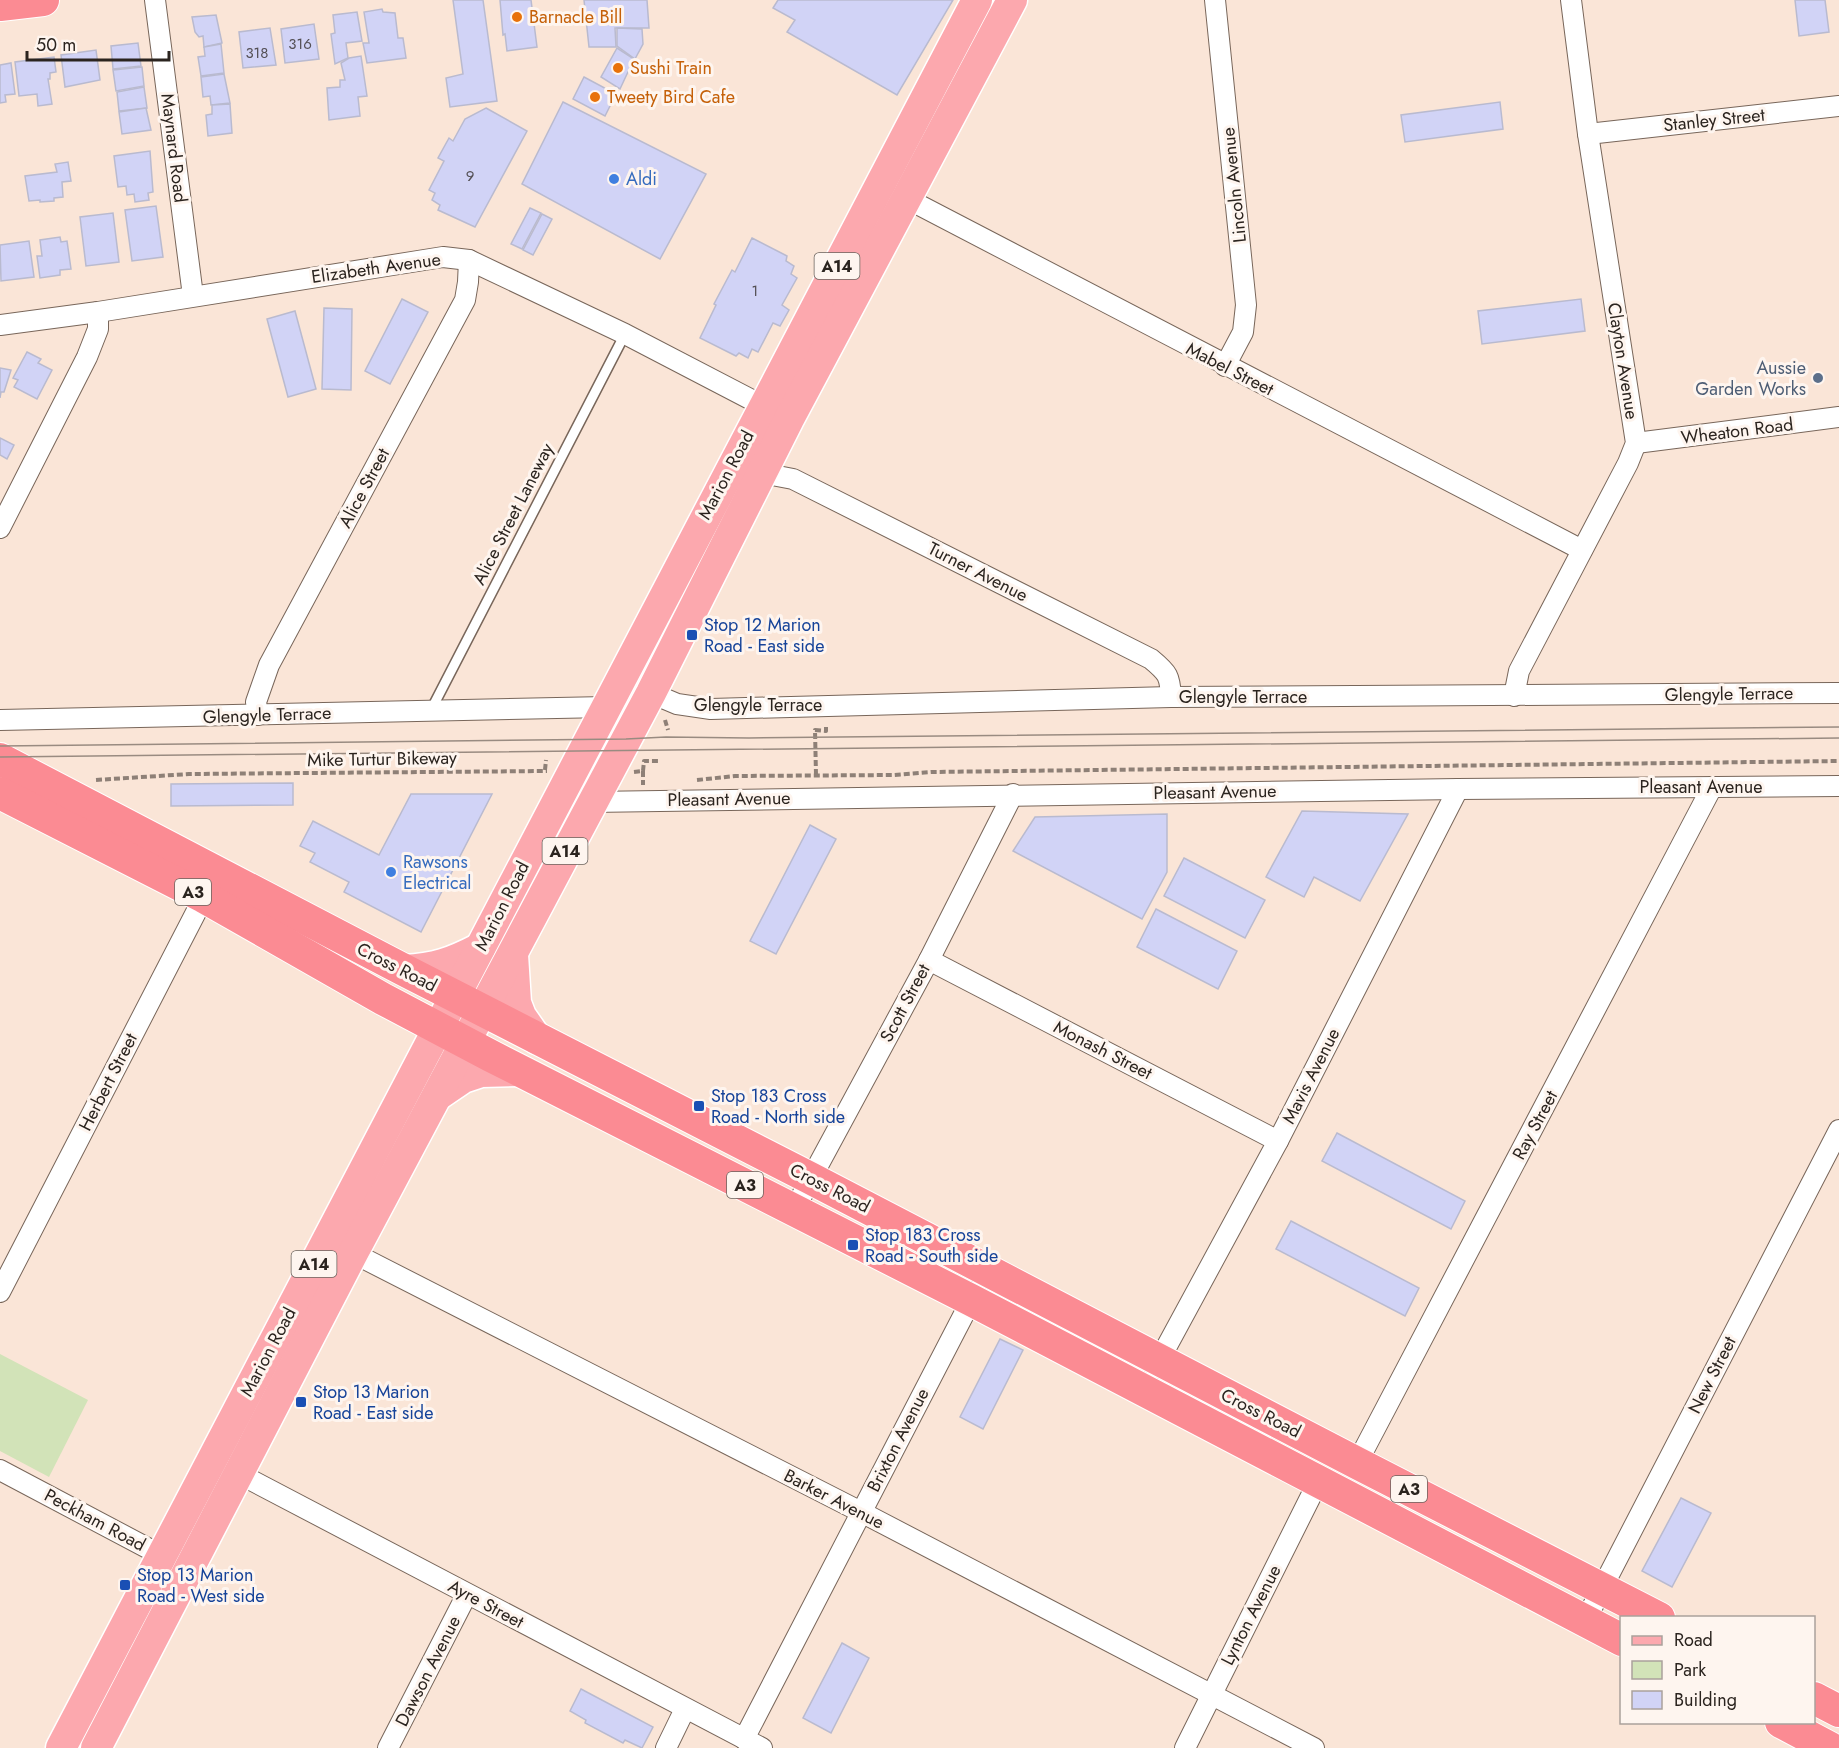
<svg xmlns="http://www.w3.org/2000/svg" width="1839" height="1748" font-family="Jost,sans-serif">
<rect width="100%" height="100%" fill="#fae5d7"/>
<polygon fill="#d2e3b8" points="0,1354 88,1400 49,1477 0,1451"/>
<g fill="#d1d3f6" stroke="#b9bacf" stroke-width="1.5">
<polygon points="453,0 483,0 497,101 450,107 446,78 463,74"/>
<polygon points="500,0 531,0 537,47 507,51 505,34 503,35"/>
<polygon points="584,0 647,0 649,28 615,28 616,47 589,47"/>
<polygon points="778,0 953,0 897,95 787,32 795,20 773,8"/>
<polygon points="1795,0 1825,0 1829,32 1799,36"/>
<polygon points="382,9 383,12 395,13 398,38 403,38 406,58 367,63 363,43 369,43 364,12"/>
<polygon points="357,12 362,41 346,43 348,58 335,64 331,34 335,33 333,15"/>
<polygon points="216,15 222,43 204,47 203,36 199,37 195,32 192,17"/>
<polygon points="314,24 319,59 285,63 281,29"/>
<polygon points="270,28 276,65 243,68 239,32"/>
<polygon points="617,28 642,29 643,44 635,59 617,46"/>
<polygon points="138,43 141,66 113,69 111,46"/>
<polygon points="221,44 224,73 201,76 198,57 205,56 204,47"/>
<polygon points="617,48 634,59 620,89 601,77"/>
<polygon points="96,50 100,80 65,87 61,55"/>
<polygon points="361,56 367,96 358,97 360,116 329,120 327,88 340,87 340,80 345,80 341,63 349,58"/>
<polygon points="54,57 56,72 50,73 50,79 48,79 52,104 38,106 37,94 19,96 15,62"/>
<polygon points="11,63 15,94 5,95 6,102 0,103 0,65"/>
<polygon points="142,67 144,86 116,91 113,70"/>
<polygon points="224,74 230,103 211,105 210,96 203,97 201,77"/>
<polygon points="584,77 616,94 605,116 573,99"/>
<polygon points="144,87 147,108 119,111 117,92"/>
<polygon points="563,102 706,174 660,259 522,184"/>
<polygon points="1500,102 1503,129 1405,142 1401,115"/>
<polygon points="230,104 232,133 208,136 206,115 212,114 212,105"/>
<polygon points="146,108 151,130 122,134 119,112"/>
<polygon points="486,108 527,131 475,227 438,210 440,205 432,200 435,193 429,190 444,161 438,158 449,138 453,141 465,119"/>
<polygon points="150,151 153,192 148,193 149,200 135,202 134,194 127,195 126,186 118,187 114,156"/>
<polygon points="68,162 71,181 62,182 63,197 54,198 54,201 40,202 40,200 29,201 25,176 57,172 55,164"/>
<polygon points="156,206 163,257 132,261 125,210"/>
<polygon points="530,208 541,213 522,249 511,244"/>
<polygon points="113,213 119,262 86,266 80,217"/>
<polygon points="542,214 552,219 533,255 523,250"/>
<polygon points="60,237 61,242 67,241 71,269 60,270 60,275 40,278 37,256 42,256 40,240"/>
<polygon points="752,238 787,256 786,261 794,266 791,274 797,278 782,305 789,310 780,326 773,323 758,352 752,349 748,358 739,353 736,356 700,338 716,305 714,304 732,270 735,272"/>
<polygon points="29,241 34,277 1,281 0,245"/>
<polygon points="402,299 428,312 390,384 365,371"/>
<polygon points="1581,299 1585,331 1482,344 1478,311"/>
<polygon points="324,308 352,309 351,390 322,389"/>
<polygon points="295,311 316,389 288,397 267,319"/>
<polygon points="27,352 41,359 38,363 52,370 37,399 14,387 18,380 13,378"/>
<polygon points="0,368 11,370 4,392 1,392 0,398"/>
<polygon points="0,438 14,445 7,459 0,455"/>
<polygon points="293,783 293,805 171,806 171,784"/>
<polygon points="411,794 492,794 421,932 344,892 349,882 310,862 315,853 300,846 313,821 379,855"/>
<polygon points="1302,811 1408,814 1360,901 1314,877 1304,897 1266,877"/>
<polygon points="1167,814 1167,872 1142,919 1013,851 1035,817"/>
<polygon points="810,825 836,839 776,954 750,941"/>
<polygon points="1184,858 1265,900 1245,938 1164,896"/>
<polygon points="1156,909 1237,951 1218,989 1137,947"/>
<polygon points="1337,1133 1465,1201 1451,1229 1322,1161"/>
<polygon points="1291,1221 1419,1288 1405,1316 1276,1249"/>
<polygon points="1000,1339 1023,1350 983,1429 960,1417"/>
<polygon points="1681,1498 1711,1513 1672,1587 1642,1571"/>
<polygon points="842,1643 869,1658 831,1733 803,1718"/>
<polygon points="581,1689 653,1727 642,1748 625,1740 623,1743 585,1723 586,1720 570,1711"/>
</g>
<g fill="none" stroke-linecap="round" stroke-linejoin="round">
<defs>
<polyline id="service" points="431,710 625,334"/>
<g id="minor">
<polyline points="155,0 193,296"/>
<polyline points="1215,0 1246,305 1243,332 1225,366"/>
<polyline points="1588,134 1839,106"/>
<polyline points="898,194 1582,550"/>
<polyline points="0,325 98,312 443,257 469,260 625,334 773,411"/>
<polyline points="1636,443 1839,417"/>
<path d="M762 473 793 479 1151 659C1168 673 1170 676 1171 697"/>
<polyline points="0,528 87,357 98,329 98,312"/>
<polyline points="651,693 677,704 711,709 1171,697 1839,693"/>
<polyline points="1514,696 1519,671 1628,463 1636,443 1588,134 1571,0"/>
<polyline points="258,715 256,702 269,665 465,300 468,282 469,260"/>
<polyline points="0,720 606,707"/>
<polyline points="591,802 1458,789 1839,786"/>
<polyline points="929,960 1278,1141"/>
<polyline points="794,1210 929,960 1013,794"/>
<polyline points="353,1253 861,1512 1314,1748"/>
<polyline points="0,1292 208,889"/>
<polyline points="1155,1368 1278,1141 1458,789"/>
<polyline points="1357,1463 1712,787"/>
<polyline points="230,1469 762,1748"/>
<polyline points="0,1470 189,1570"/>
<polyline points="1585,1621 1839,1130"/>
<polyline points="744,1739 976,1291"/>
<polyline points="388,1748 467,1594"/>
<polyline points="666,1748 685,1709"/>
<polyline points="1185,1748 1318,1482"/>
</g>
<g id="primary">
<polyline points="513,955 516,1003 521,1016 537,1039"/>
<path d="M404 970C436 968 451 963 480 948"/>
<polyline points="438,1095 463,1078 481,1072 519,1071"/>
<polyline points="61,1748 977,0"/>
<polyline points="96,1748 353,1253 651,693 789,419 1012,0"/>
</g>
<g id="trunk">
<polyline points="0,5 43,0"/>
<polyline points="0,759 404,970 810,1178 1357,1463 1659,1618"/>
<polyline points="0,793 204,897 383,999 491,1056 971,1300 1622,1640"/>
<polyline points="1814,1698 1839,1711"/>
<polyline points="1781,1722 1830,1748"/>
</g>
</defs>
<use href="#service" stroke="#78665a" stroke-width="12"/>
<use href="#minor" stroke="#78665a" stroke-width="22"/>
<use href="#primary" stroke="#fff" stroke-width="33"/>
<use href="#trunk" stroke="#fff" stroke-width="34"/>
<g stroke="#8e8077" stroke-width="4" stroke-dasharray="6 3" stroke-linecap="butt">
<polyline points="665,720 668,730"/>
<polyline points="545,770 546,760"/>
<polyline points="643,771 644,761 659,761"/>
<polyline points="634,772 643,771 643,785"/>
<polyline points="816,775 815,730 826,731 826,727 824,727"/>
<polyline points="96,780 189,774 547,771"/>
<polyline points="697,780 735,776 894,775 931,772 1839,761"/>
</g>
<use href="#service" stroke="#fff" stroke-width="9"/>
<use href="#minor" stroke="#fff" stroke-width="20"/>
<use href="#primary" stroke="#fca8ae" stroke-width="30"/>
<use href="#trunk" stroke="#fb8b93" stroke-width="32"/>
<g stroke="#998b81" stroke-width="1.5">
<polyline points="0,746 626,739 666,737 749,738 1839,727"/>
<polyline points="0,757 1839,738"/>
</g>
</g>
<g fill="#e8710a" stroke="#fef5ef" stroke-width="2">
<circle cx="517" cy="17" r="6"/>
<circle cx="618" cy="68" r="6"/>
<circle cx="595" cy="97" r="6"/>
</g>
<g fill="#3f7fe0" stroke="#fef5ef" stroke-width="2">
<circle cx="614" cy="179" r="6"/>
<circle cx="391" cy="872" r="6"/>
</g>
<circle fill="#5c6f8a" stroke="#fef5ef" stroke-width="2" cx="1818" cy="378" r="6"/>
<g fill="#1a4fb4" stroke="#fef5ef" stroke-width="2">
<rect x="686" y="629" width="12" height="12" rx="3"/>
<rect x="693" y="1100" width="12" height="12" rx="3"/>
<rect x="847" y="1239" width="12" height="12" rx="3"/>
<rect x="295" y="1396" width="12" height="12" rx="3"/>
<rect x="119" y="1579" width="12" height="12" rx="3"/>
</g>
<g text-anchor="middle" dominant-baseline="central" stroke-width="6" stroke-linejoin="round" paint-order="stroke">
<g font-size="15" fill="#545055">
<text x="300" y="44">316</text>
<text x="257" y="53">318</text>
<text x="470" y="176">9</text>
<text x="755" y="291">1</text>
</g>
<g fill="#fef5ef" stroke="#6a635d" stroke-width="1.5">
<rect x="814.5" y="253" width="45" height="26" rx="4.5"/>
<rect x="542.5" y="838" width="45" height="26" rx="4.5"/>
<rect x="175" y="879" width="36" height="26" rx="4.5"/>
<rect x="727" y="1172" width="36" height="26" rx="4.5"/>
<rect x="291.5" y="1251" width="45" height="26" rx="4.5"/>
<rect x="1391" y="1476" width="36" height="26" rx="4.5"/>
</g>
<g font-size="16" font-weight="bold" fill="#2b241f">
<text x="837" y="266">A14</text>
<text x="565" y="851">A14</text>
<text x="193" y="892">A3</text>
<text x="745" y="1185">A3</text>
<text x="314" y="1264">A14</text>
<text x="1409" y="1489">A3</text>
</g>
<g font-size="18" fill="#c56008" stroke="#fef5ef" text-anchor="start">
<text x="529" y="17">Barnacle Bill</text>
<text x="630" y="68">Sushi Train</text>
<text x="607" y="97">Tweety Bird Cafe</text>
</g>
<g font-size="18" fill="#2b241f" stroke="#fef5ef">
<text transform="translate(1714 120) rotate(-6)">Stanley Street</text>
<text transform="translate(174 148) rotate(83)">Maynard Road</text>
<text transform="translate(1234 185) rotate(-96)">Lincoln Avenue</text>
<text transform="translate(376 268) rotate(-8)">Elizabeth Avenue</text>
<text transform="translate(1623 361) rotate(81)">Clayton Avenue</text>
<text transform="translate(1230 369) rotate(27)">Mabel Street</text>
<text transform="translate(1737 431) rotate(-7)">Wheaton Road</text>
<text transform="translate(726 475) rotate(-62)">Marion Road</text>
<text transform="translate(364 488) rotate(-62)">Alice Street</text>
<text transform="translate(513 514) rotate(-63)">Alice Street Laneway</text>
<text transform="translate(978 572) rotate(27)">Turner Avenue</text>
<text transform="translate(1729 694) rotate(-1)">Glengyle Terrace</text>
<text x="1243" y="697">Glengyle Terrace</text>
<text x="758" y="705">Glengyle Terrace</text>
<text transform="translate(267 715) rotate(-2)">Glengyle Terrace</text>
<text transform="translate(382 759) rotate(-1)">Mike Turtur Bikeway</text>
<text x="1701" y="787">Pleasant Avenue</text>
<text transform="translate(1215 792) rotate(-1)">Pleasant Avenue</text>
<text transform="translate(729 799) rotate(-1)">Pleasant Avenue</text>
<text transform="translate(502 906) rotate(-63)">Marion Road</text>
<text transform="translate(397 967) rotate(27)">Cross Road</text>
<text transform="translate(905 1003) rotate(-62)">Scott Street</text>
<text transform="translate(1103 1050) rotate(27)">Monash Street</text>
<text transform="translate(1311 1076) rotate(-63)">Mavis Avenue</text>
<text transform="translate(108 1082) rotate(-63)">Herbert Street</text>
<text transform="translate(1535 1125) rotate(-62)">Ray Street</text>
<text transform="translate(830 1188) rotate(27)">Cross Road</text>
<text transform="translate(268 1352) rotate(-62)">Marion Road</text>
<text transform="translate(1712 1375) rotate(-63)">New Street</text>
<text transform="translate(1261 1413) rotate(27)">Cross Road</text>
<text transform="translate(898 1440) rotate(-63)">Brixton Avenue</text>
<text transform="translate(834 1499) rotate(27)">Barker Avenue</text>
<text transform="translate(95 1520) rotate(28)">Peckham Road</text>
<text transform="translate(486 1604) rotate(28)">Ayre Street</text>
<text transform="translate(1251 1615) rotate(-63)">Lynton Avenue</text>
<text transform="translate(428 1671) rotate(-63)">Dawson Avenue</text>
</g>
<g font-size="18" fill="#366cbe" stroke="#fef5ef" text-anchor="start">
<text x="626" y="179">Aldi</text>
<text x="403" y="862">Rawsons<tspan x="403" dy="21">Electrical</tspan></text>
</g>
<g font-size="18" fill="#4e5e75" stroke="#fef5ef" text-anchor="end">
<text x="1806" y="368">Aussie<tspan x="1806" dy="21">Garden Works</tspan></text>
</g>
<g font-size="18" fill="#164399" stroke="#fef5ef" text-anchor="start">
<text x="704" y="625">Stop 12 Marion<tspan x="704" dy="21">Road - East side</tspan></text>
<text x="711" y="1096">Stop 183 Cross<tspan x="711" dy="21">Road - North side</tspan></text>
<text x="865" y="1235">Stop 183 Cross<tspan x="865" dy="21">Road - South side</tspan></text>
<text x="313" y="1392">Stop 13 Marion<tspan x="313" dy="21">Road - East side</tspan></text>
<text x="137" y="1575">Stop 13 Marion<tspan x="137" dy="21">Road - West side</tspan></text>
</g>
</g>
<rect x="1620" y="1616" width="195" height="108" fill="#fef5ef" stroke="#aaa19c" stroke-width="1.5"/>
<rect x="1632" y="1636" width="30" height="9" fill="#fca8ae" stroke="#aaa19c" stroke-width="1.5"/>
<text x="1674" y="1646" font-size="18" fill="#2b241f">Road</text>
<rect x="1632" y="1661" width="30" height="18" fill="#d2e3b8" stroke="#aaa19c" stroke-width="1.5"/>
<text x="1674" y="1676" font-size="18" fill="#2b241f">Park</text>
<rect x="1632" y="1691" width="30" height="18" fill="#d1d3f6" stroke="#aaa19c" stroke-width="1.5"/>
<text x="1674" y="1706" font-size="18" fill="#2b241f">Building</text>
<path d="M27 51v9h142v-9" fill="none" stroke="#2b241f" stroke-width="3"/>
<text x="36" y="51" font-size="18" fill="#2b241f" stroke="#fef5ef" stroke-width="4.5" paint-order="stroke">50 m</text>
</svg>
